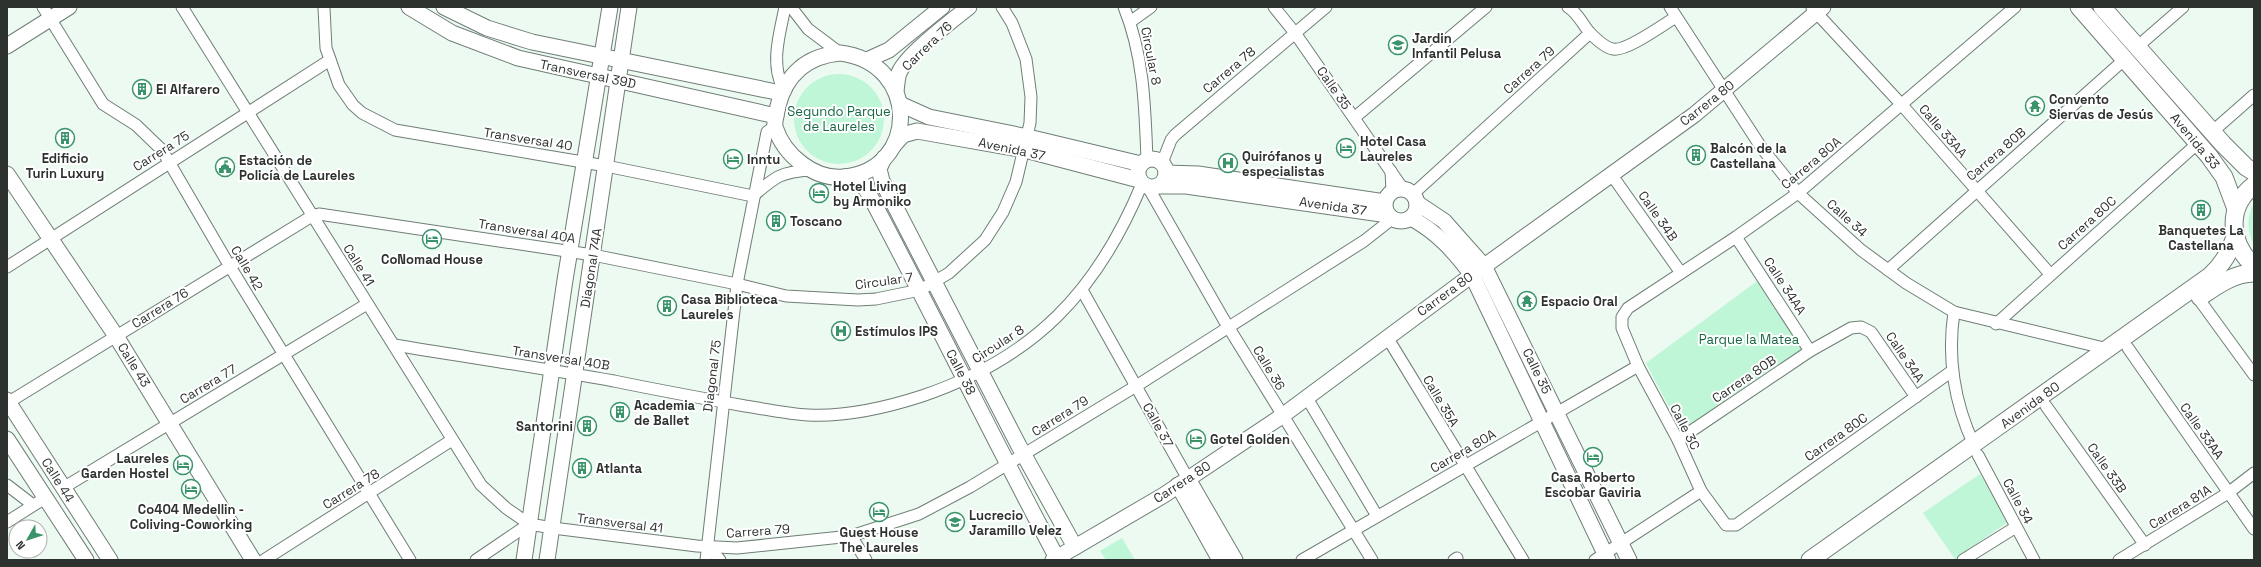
<svg xmlns="http://www.w3.org/2000/svg" width="2261" height="567" font-family="'Space Grotesk',sans-serif">
<rect width="100%" height="100%" fill="#ecfaf2"/>
<g fill="#bff6d7">
<circle cx="839" cy="119" r="45"/>
<path d="M2254 203V245C2247 230 2246 218 2254 203Z"/>
<polygon points="1760,279 1807,350 1683,434 1646,363"/>
<polygon points="1980,474 2009,521 1955,559 1923,513"/>
<polygon points="1122,538 1135,560 1106,560 1100,551"/>
</g>
<g fill="none" stroke-linecap="round" stroke-linejoin="round">
<defs>
<g id="street">
<polyline points="43,7 103,104 136,125 162,150 229,265 410,560"/>
<polyline points="182,7 481,485 506,508 529,524 553,528 697,546 737,548 851,536 919,514 970,487 1141,383 1364,241 1392,219"/>
<polyline points="791,7 808,29 840,53"/>
<path d="M1124 7C1144 56 1145 108 1147 160"/>
<polyline points="1274,7 1295,33 1403,189"/>
<path d="M1568 7C1579 14 1582 24 1590 33 1595 38 1605 48 1613 49 1626 52 1664 24 1676 17"/>
<polyline points="1670,7 1761,147 1798,193 1861,250 1906,283 1954,312 2108,349"/>
<polyline points="324,8 326,48 339,85 353,105 362,113 395,130 606,166 753,196"/>
<polyline points="1812,8 1901,104 2050,274"/>
<polyline points="1130,22 1151,7"/>
<polyline points="2137,47 2183,7"/>
<path d="M783 88C770 63 780 33 785 7"/>
<polyline points="1354,118 1486,7"/>
<polyline points="2212,132 2254,95"/>
<polyline points="1162,163 1171,140 1175,135 1326,7"/>
<polyline points="1391,171 1392,191"/>
<polyline points="1611,174 1681,273"/>
<polyline points="1148,187 1224,320 1372,560"/>
<polyline points="1413,194 1590,33"/>
<path d="M753 196C776 176 781 172 811 170"/>
<polyline points="1736,237 1810,351"/>
<polyline points="7,267 330,60"/>
<polyline points="1888,270 2125,59"/>
<polyline points="1082,290 1188,479"/>
<polyline points="2198,298 2254,375"/>
<path d="M1954 312C1947 359 1954 402 1974 445"/>
<polyline points="1996,324 2198,143"/>
<polyline points="1387,337 1523,560"/>
<path d="M394 345C467 357 541 368 614 381 657 390 701 398 745 406 766 409 787 414 808 415 847 417 885 408 922 396 1034 358 1097 292 1142 184"/>
<polyline points="2128,348 2254,529"/>
<polyline points="1952,371 1736,525 1726,525 1701,491 1678,440 1638,366 1622,328 1622,317 1628,308 1736,237 1798,193 2015,7"/>
<polyline points="1307,398 1377,516"/>
<polyline points="9,402 312,216 319,214 593,255 737,284 786,296 858,300 876,299 920,290 949,273 985,240 1003,212 1016,182 1030,123 1031,97 1026,59 1012,23 1002,7"/>
<polyline points="2046,406 2145,545"/>
<polyline points="1678,440 1810,351 1851,328 1861,327 1871,332 1916,397"/>
<polyline points="1978,455 2034,560"/>
<polyline points="7,485 33,505"/>
<polyline points="63,488 367,304"/>
<polyline points="7,522 45,498"/>
<polyline points="851,536 866,560"/>
<polyline points="709,547 720,560"/>
<polyline points="264,560 452,440"/>
<polyline points="476,560 529,524"/>
<polyline points="706,560 737,284 767,132 775,126"/>
<polyline points="1302,560 1638,366"/>
<polyline points="1454,560 1457,558"/>
<polyline points="1595,560 1701,491"/>
<polyline points="1963,560 2016,527"/>
<polyline points="2119,560 2228,493 2254,473"/>
</g>
<g id="secondary">
<polyline points="409,7 452,33 518,58 776,116"/>
<polyline points="444,7 487,28 532,42 781,93"/>
<polyline points="7,46 69,7"/>
<path d="M840 53C921 63 919 170 844 177 814 180 784 155 775 127 774 121 777 112 778 106 786 74 807 56 840 53Z"/>
<polyline points="867,60 889,50 942,7"/>
<path d="M896 91C897 85 897 78 899 73 906 55 953 20 969 7"/>
<polyline points="900,104 929,117 1028,137 1141,164"/>
<polyline points="894,145 903,135 917,131 1025,150 1139,180"/>
<polyline points="884,158 879,169 882,181 1019,446 1075,547"/>
<circle cx="1152" cy="173" r="14"/>
<polyline points="1166,173 1198,174 1385,202"/>
<polyline points="7,174 116,336 253,560"/>
<path d="M844 177 861 182 869 194C933 314 992 437 1057 558"/>
<polyline points="1159,186 1186,186 1388,215"/>
<circle cx="1401" cy="205" r="16"/>
<polyline points="1417,203 1444,221 1484,266 1629,560"/>
<path d="M1411 218C1437 232 1454 251 1472 275L1608 560"/>
<polyline points="7,400 110,560"/>
<polyline points="7,439 86,560"/>
<polyline points="1188,479 1235,560"/>
<polyline points="1178,485 1220,560"/>
<polyline points="524,560 565,280 610,7"/>
<polyline points="547,560 629,7"/>
<polyline points="1053,560 1164,495 1282,416 1472,275 1694,115 1823,7"/>
</g>
<g id="primary">
<polyline points="2079,7 2209,156 2224,177 2236,209"/>
<polyline points="2102,7 2223,144 2246,167 2254,172"/>
<path d="M2254 185C2226 207 2229 243 2254 266"/>
<path d="M2200 297C2216 286 2234 273 2254 273"/>
<path d="M1810 560 2210 276C2222 265 2230 252 2235 237"/>
</g>
</defs>
<use href="#street" stroke="#707d75" stroke-width="13"/>
<use href="#secondary" stroke="#707d75" stroke-width="17"/>
<use href="#primary" stroke="#707d75" stroke-width="19"/>
<use href="#street" stroke="#fff" stroke-width="11"/>
<use href="#secondary" stroke="#fff" stroke-width="15"/>
<use href="#primary" stroke="#fff" stroke-width="17"/>
</g>
<defs>
<symbol id="school-ring" viewBox="-11 -11 22 22"><circle r="9.5" fill="#fff" stroke="#3a946a" stroke-width="1.5"/><path d="M0-5L7-2L0 1L-7-2ZM-4 1L0 2.5L4 1V4Q0 6-4 4Z" fill="#3a946a"/></symbol>
<symbol id="building-ring" viewBox="-11 -11 22 22"><circle r="9.5" fill="#fff" stroke="#3a946a" stroke-width="1.5"/><path d="M-4-6H4V6H1V3H-1V6H-4ZM-2.5-4.3h1.7v1.8h-1.7ZM.8-4.3h1.7v1.8H.8ZM-2.5-1h1.7V.8h-1.7ZM.8-1h1.7V.8H.8Z" fill="#3a946a"/></symbol>
<symbol id="temple-ring" viewBox="-11 -11 22 22"><circle r="9.5" fill="#fff" stroke="#3a946a" stroke-width="1.5"/><path d="M0-6L5-2H3V0L6.5 2.5H4V6H1.5V3h-3V6H-4V2.5H-6.5L-3 0V-2H-5Z" fill="#3a946a"/></symbol>
<symbol id="hotel-ring" viewBox="-11 -11 22 22"><circle r="9.5" fill="#fff" stroke="#3a946a" stroke-width="1.5"/><path d="M-6-4.5h1.5V1H6V5H4.5V3h-9V5H-6ZM-4 0a1.8 1.8 0 1 1 3.6 0ZM.5 0V-2.5h3Q6-2.5 6 0Z" fill="#3a946a"/></symbol>
<symbol id="hospital-ring" viewBox="-11 -11 22 22"><circle r="9.5" fill="#fff" stroke="#3a946a" stroke-width="1.5"/><path d="M-5-5h3v3.5h4V-5h3V5h-3V1.5h-4V5h-3Z" fill="#3a946a"/></symbol>
<symbol id="civic-ring" viewBox="-11 -11 22 22"><circle r="9.5" fill="#fff" stroke="#3a946a" stroke-width="1.5"/><path d="M-.6-6.5H3V-4.5H.6V-3L4-1V1h2V6H-6V1h2V-1L-.6-3ZM-1.2 2.5V6h2.4V2.5Z" fill="#3a946a"/></symbol>
</defs>
<g fill-rule="evenodd">
<use href="#school-ring" x="1387" y="34" width="22" height="22"/>
<use href="#building-ring" x="131" y="78" width="22" height="22"/>
<use href="#temple-ring" x="2024" y="95" width="22" height="22"/>
<use href="#building-ring" x="54" y="127" width="22" height="22"/>
<use href="#hotel-ring" x="1335" y="137" width="22" height="22"/>
<use href="#building-ring" x="1685" y="144" width="22" height="22"/>
<use href="#hotel-ring" x="722" y="148" width="22" height="22"/>
<use href="#hospital-ring" x="1217" y="152" width="22" height="22"/>
<use href="#civic-ring" x="214" y="156" width="22" height="22"/>
<use href="#hotel-ring" x="808" y="182" width="22" height="22"/>
<use href="#building-ring" x="2190" y="199" width="22" height="22"/>
<use href="#building-ring" x="765" y="210" width="22" height="22"/>
<use href="#hotel-ring" x="421" y="228" width="22" height="22"/>
<use href="#temple-ring" x="1516" y="290" width="22" height="22"/>
<use href="#building-ring" x="656" y="295" width="22" height="22"/>
<use href="#hospital-ring" x="830" y="320" width="22" height="22"/>
<use href="#building-ring" x="609" y="401" width="22" height="22"/>
<use href="#building-ring" x="576" y="415" width="22" height="22"/>
<use href="#hotel-ring" x="1185" y="428" width="22" height="22"/>
<use href="#hotel-ring" x="1582" y="446" width="22" height="22"/>
<use href="#hotel-ring" x="172" y="454" width="22" height="22"/>
<use href="#building-ring" x="571" y="457" width="22" height="22"/>
<use href="#hotel-ring" x="180" y="478" width="22" height="22"/>
<use href="#hotel-ring" x="868" y="501" width="22" height="22"/>
<use href="#school-ring" x="944" y="511" width="22" height="22"/>
</g>
<g text-anchor="middle" dominant-baseline="central" stroke-width="4" stroke-linejoin="round" paint-order="stroke">
<g font-size="13" font-weight="bold" fill="#2d322f" stroke="#fff" text-anchor="start">
<text x="1412" y="38">Jardin<tspan x="1412" dy="15">Infantil Pelusa</tspan></text>
<text x="156" y="89">El Alfarero</text>
<text x="2049" y="99">Convento<tspan x="2049" dy="15">Siervas de Jesús</tspan></text>
<text x="1360" y="141">Hotel Casa<tspan x="1360" dy="15">Laureles</tspan></text>
<text x="1710" y="148">Balcón de la<tspan x="1710" dy="15">Castellana</tspan></text>
<text x="1242" y="156">Quirófanos y<tspan x="1242" dy="15">especialistas</tspan></text>
<text x="65" y="158" text-anchor="middle">Edificio<tspan x="65" dy="15">Turin Luxury</tspan></text>
<text x="747" y="159">Inntu</text>
<text x="239" y="160">Estación de<tspan x="239" dy="15">Policía de Laureles</tspan></text>
<text x="833" y="186">Hotel Living<tspan x="833" dy="15">by Armoniko</tspan></text>
<text x="790" y="221">Toscano</text>
<text x="2201" y="230" text-anchor="middle">Banquetes La<tspan x="2201" dy="15">Castellana</tspan></text>
<text x="432" y="259" text-anchor="middle">CoNomad House</text>
<text x="681" y="299">Casa Biblioteca<tspan x="681" dy="15">Laureles</tspan></text>
<text x="1541" y="301">Espacio Oral</text>
<text x="855" y="331">Estímulos IPS</text>
<text x="634" y="405">Academia<tspan x="634" dy="15">de Ballet</tspan></text>
<text x="573" y="426" text-anchor="end">Santorini</text>
<text x="1210" y="439">Gotel Golden</text>
<text x="169" y="458" text-anchor="end">Laureles<tspan x="169" dy="15">Garden Hostel</tspan></text>
<text x="596" y="468">Atlanta</text>
<text x="1593" y="477" text-anchor="middle">Casa Roberto<tspan x="1593" dy="15">Escobar Gaviria</tspan></text>
<text x="191" y="509" text-anchor="middle">Co404 Medellin -<tspan x="191" dy="15">Coliving-Coworking</tspan></text>
<text x="969" y="515">Lucrecio<tspan x="969" dy="15">Jaramillo Velez</tspan></text>
<text x="879" y="532" text-anchor="middle">Guest House<tspan x="879" dy="15">The Laureles</tspan></text>
</g>
<g font-size="13" fill="#2d322f" stroke="#fff">
<text transform="translate(927 46) rotate(-44)">Carrera 76</text>
<text transform="translate(1151 56) rotate(79)">Circular 8</text>
<text transform="translate(1229 70) rotate(-40)">Carrera 78</text>
<text transform="translate(1529 70) rotate(-42)">Carrera 79</text>
<text transform="translate(588 74) rotate(12)">Transversal 39D</text>
<text transform="translate(1334 88) rotate(55)">Calle 35</text>
<text transform="translate(1707 103) rotate(-38)">Carrera 80</text>
<text transform="translate(1943 131) rotate(49)">Calle 33AA</text>
<text transform="translate(528 139) rotate(9)">Transversal 40</text>
<text transform="translate(2195 141) rotate(50)">Avenida 33</text>
<text transform="translate(1012 149) rotate(12)">Avenida 37</text>
<text transform="translate(161 151) rotate(-32)">Carrera 75</text>
<text transform="translate(1996 154) rotate(-41)">Carrera 80B</text>
<text transform="translate(1811 163) rotate(-40)">Carrera 80A</text>
<text transform="translate(1333 206) rotate(8)">Avenida 37</text>
<text transform="translate(1658 216) rotate(55)">Calle 34B</text>
<text transform="translate(1847 218) rotate(42)">Calle 34</text>
<text transform="translate(2087 223) rotate(-42)">Carrera 80C</text>
<text transform="translate(527 231) rotate(9)">Transversal 40A</text>
<text transform="translate(359 265) rotate(58)">Calle 41</text>
<text transform="translate(247 268) rotate(59)">Calle 42</text>
<text transform="translate(591 268) rotate(-81)">Diagonal 74A</text>
<text transform="translate(884 281) rotate(-8)">Circular 7</text>
<text transform="translate(1785 286) rotate(57)">Calle 34AA</text>
<text transform="translate(1445 294) rotate(-36)">Carrera 80</text>
<text transform="translate(160 308) rotate(-32)">Carrera 76</text>
<text transform="translate(998 344) rotate(-33)">Circular 8</text>
<text transform="translate(1905 357) rotate(56)">Calle 34A</text>
<text transform="translate(561 358) rotate(9)">Transversal 40B</text>
<text transform="translate(134 365) rotate(58)">Calle 43</text>
<text transform="translate(1269 368) rotate(59)">Calle 36</text>
<text transform="translate(1537 371) rotate(64)">Calle 35</text>
<text transform="translate(961 372) rotate(63)">Calle 38</text>
<text transform="translate(712 376) rotate(-83)">Diagonal 75</text>
<text transform="translate(1744 379) rotate(-34)">Carrera 80B</text>
<text transform="translate(208 384) rotate(-31)">Carrera 77</text>
<text transform="translate(1441 401) rotate(59)">Calle 35A</text>
<text transform="translate(2030 405) rotate(-36)">Avenida 80</text>
<text transform="translate(1060 416) rotate(-32)">Carrera 79</text>
<text transform="translate(1158 425) rotate(61)">Calle 37</text>
<text transform="translate(1685 427) rotate(63)">Calle 3C</text>
<text transform="translate(2202 431) rotate(55)">Calle 33AA</text>
<text transform="translate(1836 437) rotate(-35)">Carrera 80C</text>
<text transform="translate(1463 451) rotate(-30)">Carrera 80A</text>
<text transform="translate(2107 468) rotate(55)">Calle 33B</text>
<text transform="translate(58 480) rotate(58)">Calle 44</text>
<text transform="translate(1182 482) rotate(-33)">Carrera 80</text>
<text transform="translate(351 489) rotate(-32)">Carrera 78</text>
<text transform="translate(2018 501) rotate(62)">Calle 34</text>
<text transform="translate(2180 507) rotate(-32)">Carrera 81A</text>
<text transform="translate(620 523) rotate(7)">Transversal 41</text>
<text transform="translate(758 531) rotate(-4)">Carrera 79</text>
</g>
<g font-size="13" fill="#186745" stroke="#fff">
<text x="839" y="111">Segundo Parque<tspan x="839" dy="15">de Laureles</tspan></text>
<text x="1749" y="339">Parque la Matea</text>
</g>
</g>
<rect width="2261" height="567" fill="none" stroke="#2d322f" stroke-width="16"/>
<g transform="translate(28 539) rotate(231)"><circle r="19" fill="#ffffff" stroke="#abadac"/>
<path d="M0-3L7 15L0 10L-7 15Z" fill="#3a946a"/>
<text y="-6" font-size="11" font-weight="bold" text-anchor="middle" fill="#2d322f">N</text>
</g>
</svg>
